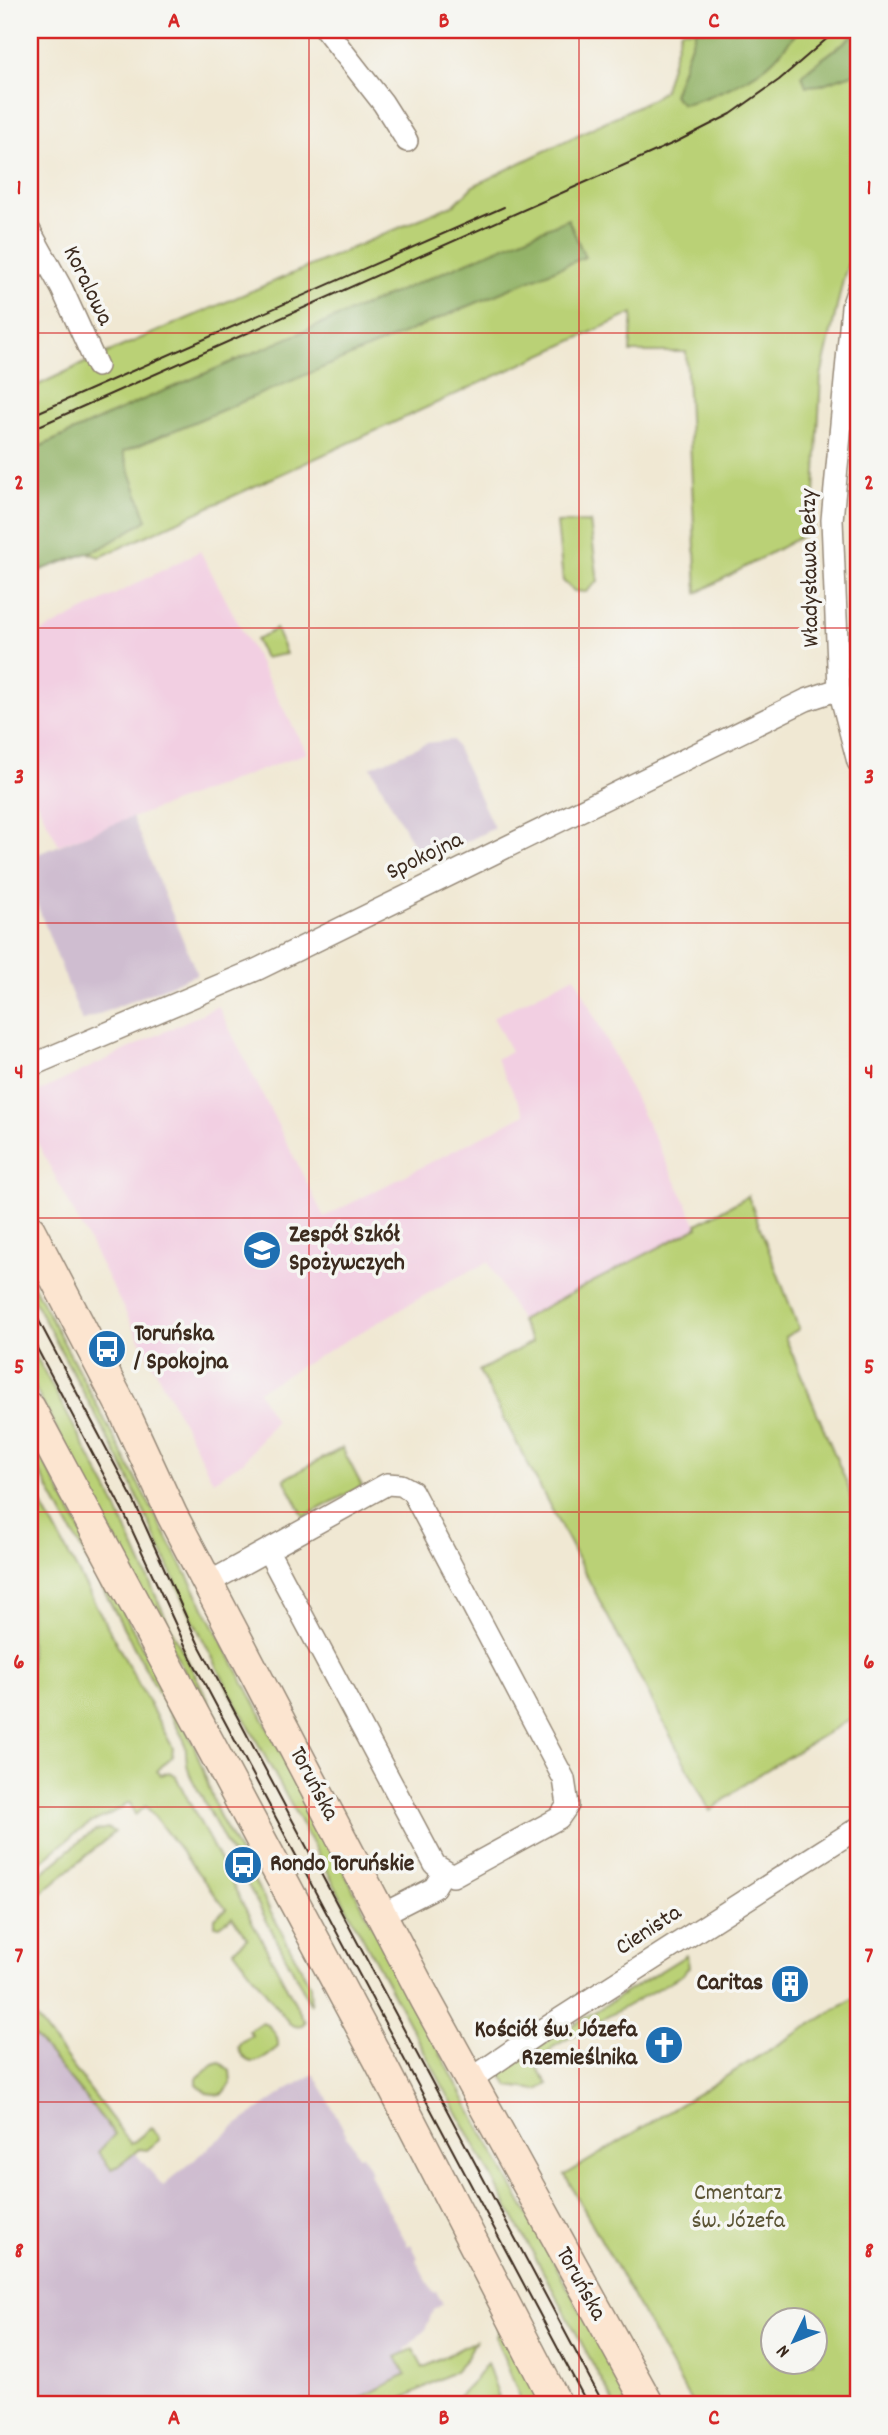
<svg xmlns="http://www.w3.org/2000/svg" width="888" height="2435" font-family="Dekko,sans-serif">
<rect width="100%" height="100%" fill="#f6f6f2"/>
<filter id="ink" filterUnits="userSpaceOnUse"><feTurbulence type="fractalNoise" baseFrequency=".0143" numOctaves="2"/><feDisplacementMap in="SourceGraphic" scale="14" xChannelSelector="R" yChannelSelector="G"/><feConvolveMatrix kernelMatrix="1 2 1 2 8 2 1 2 1" color-interpolation-filters="sRGB"/></filter>
<filter id="wash" filterUnits="userSpaceOnUse"><feTurbulence type="fractalNoise" baseFrequency=".00686" numOctaves="4" result="noise"/><feDisplacementMap in="SourceGraphic" scale="28" xChannelSelector="R" yChannelSelector="G"/><feGaussianBlur stdDeviation="1.57" result="paint"/><feColorMatrix in="noise" values="0 0 0 0 0 0 0 0 0 0 0 0 0 0 0 0 0 1.4 0 .05"/><feComposite in="paint" operator="in"/></filter>
<g filter="url(#wash)">
<rect width="100%" height="100%" fill="#f0e8d3"/>
<g fill="#f2cfe2">
<polygon points="200,551 307,753 59,845 30,789 30,638"/>
<polygon points="575,976 698,1227 520,1320 488,1262 448,1282 258,1391 275,1421 244,1461 213,1481 30,1128 30,1096 218,1006 324,1217 525,1114 496,1059 511,1051 493,1017"/>
</g>
<g fill="#cfbdd0">
<polygon points="453,740 494,828 423,863 371,767 427,743"/>
<polygon points="132,817 197,974 82,1021 30,886 30,857"/>
<polygon points="30,2029 163,2186 238,2124 288,2089 314,2074 358,2156 362,2155 371,2172 369,2174 408,2246 411,2244 418,2258 416,2260 433,2293 436,2292 443,2304 433,2310 425,2330 405,2349 421,2380 406,2375 346,2405 30,2405"/>
</g>
<g fill="#bad176" stroke="#7a7e4a" stroke-width="2" fill-rule="evenodd">
<polygon points="681,30 858,30 858,239 844,276 821,376 813,530 697,593 686,352 630,352 633,313 100,557 30,536 30,389 95,358 455,204 473,186 654,98 664,90"/>
<polygon points="590,522 598,581 586,592 574,591 563,581 557,523"/>
<polygon points="276,629 286,654 264,658 256,640"/>
<polygon points="748,1196 799,1329 785,1337 848,1486 858,1532 858,1714 750,1780 710,1811 479,1371 532,1342 520,1320 698,1227 697,1224"/>
<polygon points="30,1279 471,2111 632,2405 615,2405 227,1686 193,1620 126,1472 30,1293"/>
<polygon points="30,1345 111,1496 169,1625 217,1717 211,1721 30,1379"/>
<path d="M30 1435 194 1745 218 1813 310 1985 311 2005 190 1775C184 1760 188 1753 184 1740L30 1454Z"/>
<polygon points="342,1448 362,1486 304,1517 284,1479"/>
<path d="M30 1483 173 1748 172 1756 157 1771 161 1775 169 1772 175 1775 305 2022 302 2025 294 2026 289 2023 234 1950 248 1938 232 1917 220 1926 215 1925V1918L226 1909 146 1806 135 1815 130 1803H127C115 1814 101 1817 88 1825 67 1838 49 1856 30 1871Z"/>
<polygon points="108,1828 115,1832 30,1902 30,1883 85,1837 95,1831"/>
<polygon points="687,1955 689,1967 682,1975 553,2047 537,2068 548,2084 538,2090 508,2086 500,2072 516,2060"/>
<path d="M854 1998 858 2004V2405H693L565 2175ZM772 2320H814V2362H772Z"/>
<polygon points="30,2010 131,2144 151,2128 158,2136 159,2140 147,2150 139,2149 119,2166 111,2169 98,2152 115,2134 30,2031"/>
<path d="M262 2022C272 2026 279 2037 278 2047 263 2059 249 2073 238 2048L241 2042 252 2035 249 2031Z"/>
<polygon points="220,2062 230,2071 231,2084 221,2095 207,2093 197,2084 197,2078 214,2064"/>
<polygon points="502,2327 544,2405 534,2405 521,2400 496,2338 498,2328"/>
<polygon points="475,2341 467,2358 455,2371 390,2405 346,2405 406,2375 396,2357 413,2349 423,2368"/>
<polygon points="487,2363 499,2397 450,2405 477,2377"/>
</g>
<g fill="#93b367" stroke="#676e42" stroke-width="2">
<path d="M696 30H799C790 40 782 51 773 60 755 78 707 100 682 104L673 95Z"/>
<path d="M858 30V72L820 85 806 86 802 75C820 58 842 47 858 30Z"/>
<polygon points="568,219 585,257 123,452 147,520 101,548 30,574 30,451 138,402"/>
</g>
</g>
<g filter="url(#ink)">
<g fill="none" stroke-linecap="round" stroke-linejoin="round">
<defs>
<g id="street">
<polyline points="326,30 383,103 407,141"/>
<polyline points="30,231 62,289 97,366"/>
<polyline points="858,289 852,307 832,520 839,689 858,762"/>
<polyline points="30,1066 258,969 806,700 839,689"/>
<polyline points="208,1583 387,1484 401,1485 412,1491 564,1779 568,1805 559,1818 453,1876 435,1865 268,1551"/>
<polyline points="381,1915 434,1888 444,1872"/>
<polyline points="470,2080 541,2031 858,1828"/>
</g>
<g id="secondary">
<polyline points="30,1230 124,1411 172,1515 426,2000 649,2405"/>
<polyline points="30,1408 381,2064 557,2405"/>
</g>
</defs>
<use href="#street" stroke="#968978" stroke-width="24"/>
<use href="#secondary" stroke="#968978" stroke-width="33"/>
<use href="#street" stroke="#fff" stroke-width="21"/>
<use href="#secondary" stroke="#fce5d0" stroke-width="30"/>
<g stroke="#3b2a1e" stroke-width="2">
<polyline points="30,416 504,207"/>
<polyline points="30,430 676,142 731,114 779,80 837,30"/>
<polyline points="30,1304 133,1499 198,1643 604,2405"/>
<polyline points="30,1335 125,1515 191,1658 588,2405"/>
</g>
</g>
</g>
<path fill="none" stroke="#d62828" stroke-width="2" stroke-opacity="0.55" d="M309 30V2405M579 30V2405M30 333H858M30 628H858M30 923H858M30 1218H858M30 1512H858M30 1807H858M30 2102H858"/>
<defs>
<symbol id="school-disc" viewBox="-11 -11 22 22"><circle r="9.5" fill="#1f6fb2" stroke="#f6f6f2"/><path d="M0-5L7-2L0 1L-7-2ZM-4 1L0 2.5L4 1V4Q0 6-4 4Z" fill="#fff"/></symbol>
<symbol id="bus-disc" viewBox="-11 -11 22 22"><circle r="9.5" fill="#1f6fb2" stroke="#f6f6f2"/><path d="M-5-6H5V4H4V6H2V4H-2V6H-4V4H-5ZM-3.5-4V0h7V-4ZM-3.5 1.2v1.5H-2V1.2ZM2 1.2v1.5H3.5V1.2Z" fill="#fff"/></symbol>
<symbol id="building-disc" viewBox="-11 -11 22 22"><circle r="9.5" fill="#1f6fb2" stroke="#f6f6f2"/><path d="M-4-6H4V6H1V3H-1V6H-4ZM-2.5-4.3h1.7v1.8h-1.7ZM.8-4.3h1.7v1.8H.8ZM-2.5-1h1.7V.8h-1.7ZM.8-1h1.7V.8H.8Z" fill="#fff"/></symbol>
<symbol id="church-disc" viewBox="-11 -11 22 22"><circle r="9.5" fill="#1f6fb2" stroke="#f6f6f2"/><path d="M-1.2-6h2.4v3.5h3.3v2.4h-3.3V6h-2.4V-.1h-3.3v-2.4h3.3Z" fill="#fff"/></symbol>
</defs>
<g fill-rule="evenodd">
<use href="#school-disc" x="240" y="1228" width="44" height="44"/>
<use href="#bus-disc" x="85" y="1327" width="44" height="44"/>
<use href="#bus-disc" x="221" y="1843" width="44" height="44"/>
<use href="#building-disc" x="768" y="1962" width="44" height="44"/>
<use href="#church-disc" x="642" y="2023" width="44" height="44"/>
</g>
<g text-anchor="middle" dominant-baseline="central" stroke-width="7" stroke-linejoin="round" paint-order="stroke">
<g font-size="24" fill="#3b2a1e" stroke="#f6f6f2">
<text transform="translate(87 286) rotate(64)">Koralowa</text>
<text transform="translate(811 568) rotate(-91)">Władysława Bełzy</text>
<text transform="translate(425 857) rotate(-26)">Spokojna</text>
<text transform="translate(313 1784) rotate(62)">Toruńska</text>
<text transform="translate(649 1931) rotate(-33)">Cienista</text>
<text transform="translate(580 2284) rotate(61)">Toruńska</text>
</g>
<g font-size="24" font-weight="bold" fill="#3b2a1e" stroke="#f6f6f2" text-anchor="start">
<text x="289" y="1236">Zespół Szkół<tspan x="289" dy="28">Spożywczych</tspan></text>
<text x="134" y="1335">Toruńska<tspan x="134" dy="28">/ Spokojna</tspan></text>
<text x="270" y="1865">Rondo Toruńskie</text>
<text x="763" y="1984" text-anchor="end">Caritas</text>
<text x="637" y="2031" text-anchor="end">Kościół św. Józefa<tspan x="637" dy="28">Rzemieślnika</tspan></text>
</g>
<g font-size="24" fill="#5b5434" stroke="#f6f6f2">
<text x="738" y="2194">Cmentarz<tspan x="738" dy="28">św. Józefa</tspan></text>
</g>
</g>
<rect width="888" height="2435" fill="none" stroke="#f6f6f2" stroke-width="77"/>
<g transform="translate(794 2341) rotate(227)"><circle r="33" fill="#f6f6f2" stroke="#aba49d" stroke-width="2"/>
<path d="M0-5L12 26L0 18L-12 26Z" fill="#1f6fb2"/>
<text y="-10" font-size="19" font-weight="bold" text-anchor="middle" fill="#3b2a1e">N</text>
</g>
<rect x="38" y="38" width="812" height="2358" fill="none" stroke="#d62828" stroke-width="2.5"/>
<g font-size="23" text-anchor="middle" font-weight="bold" fill="#d62828">
<text x="174" y="27">A</text>
<text x="444" y="27">B</text>
<text x="714" y="27">C</text>
<text x="19" y="194">1</text>
<text x="869" y="194">1</text>
<text x="19" y="489">2</text>
<text x="869" y="489">2</text>
<text x="19" y="783">3</text>
<text x="869" y="783">3</text>
<text x="19" y="1078">4</text>
<text x="869" y="1078">4</text>
<text x="19" y="1373">5</text>
<text x="869" y="1373">5</text>
<text x="19" y="1668">6</text>
<text x="869" y="1668">6</text>
<text x="19" y="1962">7</text>
<text x="869" y="1962">7</text>
<text x="19" y="2257">8</text>
<text x="869" y="2257">8</text>
<text x="174" y="2424">A</text>
<text x="444" y="2424">B</text>
<text x="714" y="2424">C</text>
</g>
</svg>
